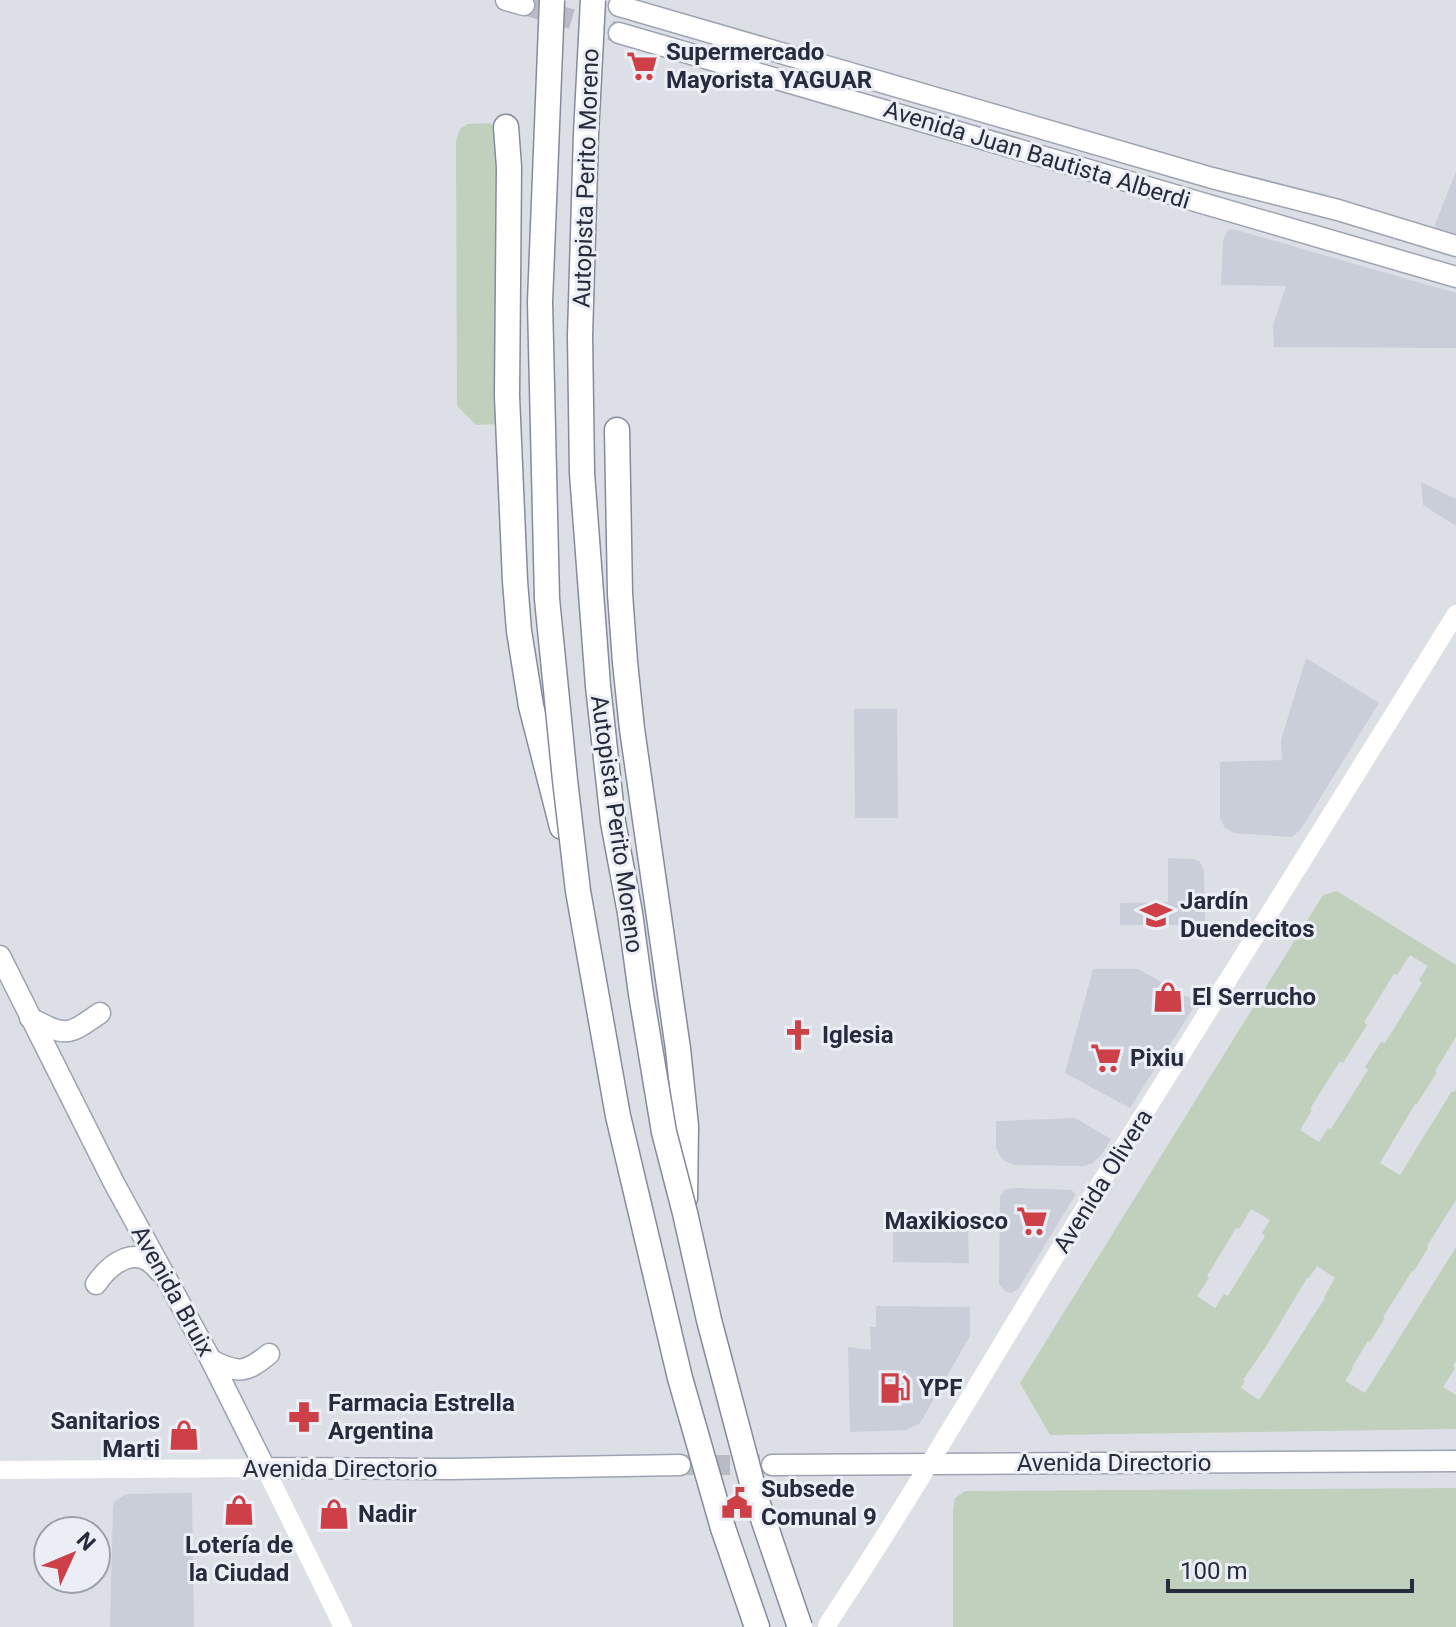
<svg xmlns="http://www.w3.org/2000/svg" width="1456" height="1627" font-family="Roboto,sans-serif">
<rect width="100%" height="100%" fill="#dcdfe6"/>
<g fill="#caced8">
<polygon points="1456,172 1456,243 1437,234 1435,224"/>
<polygon points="1233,229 1456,293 1456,348 1274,347 1273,325 1286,286 1221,285 1223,240 1228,230"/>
<polygon points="1421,482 1456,499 1456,526 1423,505"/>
<polygon points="1306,658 1379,703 1301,829 1292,837 1234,833 1225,828 1220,818 1220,762 1282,760 1281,740"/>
<polygon points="854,709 897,709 898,818 855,818"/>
<polygon points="1168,858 1193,859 1200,862 1204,871 1205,925 1120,925 1120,903 1168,902"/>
<polygon points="1093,969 1138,969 1197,1002 1130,1108 1065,1073"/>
<polygon points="1075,1118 1111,1139 1101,1155 1093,1163 1084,1166 1014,1165 1003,1160 996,1149 996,1121"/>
<polygon points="1013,1188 1071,1190 1076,1194 1020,1286 1017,1290 1011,1293 1006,1292 999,1284 1000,1196 1004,1190"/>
<polygon points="968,1226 969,1263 893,1262 893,1227"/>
<polygon points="876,1306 970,1307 970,1336 920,1423 906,1430 850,1432 848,1347 871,1350 870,1327 876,1327"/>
<polygon points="192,1493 194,1627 110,1627 113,1508 114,1502 126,1494"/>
</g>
<g fill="#c0d0bd" fill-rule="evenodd">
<polygon points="490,123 494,128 498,140 498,424 476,425 457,406 456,141 460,129 467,124"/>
<path d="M1337 891 1456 965V1037L1435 1071 1437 1072 1417 1104H1415L1380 1163 1400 1175 1452 1091 1454 1092 1456 1090V1200L1427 1246 1428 1248 1414 1271H1412L1383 1317 1385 1318 1370 1342 1368 1341 1352 1367 1353 1368 1345 1381 1365 1393 1456 1247V1361L1453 1366 1455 1368 1443 1387 1456 1395V1429L1050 1435 1020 1383 1323 895ZM1410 955 1428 966 1419 980 1422 983 1385 1043 1381 1042 1365 1067 1368 1070 1331 1129 1328 1128 1319 1142 1300 1130 1312 1110 1310 1109 1340 1061 1343 1063 1367 1025 1364 1022 1394 974 1397 975ZM1251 1209 1270 1220 1262 1233 1265 1236 1228 1296 1224 1294 1215 1308 1197 1296 1209 1278 1207 1276 1236 1228 1239 1229ZM1317 1266 1335 1278 1324 1297 1325 1298 1259 1400 1241 1388 1245 1381 1243 1380 1265 1348 1307 1278H1309Z"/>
<polygon points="1456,1488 1456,1627 953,1627 953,1510 955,1498 965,1491"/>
</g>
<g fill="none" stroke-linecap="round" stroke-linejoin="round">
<g stroke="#b8bbc4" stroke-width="20" stroke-dasharray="20 10" stroke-linecap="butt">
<polyline points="524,5 619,33"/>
<polyline points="680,1465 772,1465"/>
</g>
<defs>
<g id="primary">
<polyline points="506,0 524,5"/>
<polyline points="619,6 1212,178 1338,210 1456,246"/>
<polyline points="619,33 1456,277"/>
<polyline points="0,956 114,1183 211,1360 265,1468 451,1469 680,1465"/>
<path d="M30 1018C67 1037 67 1036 100 1013"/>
<path d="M96 1284C111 1262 138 1243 159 1271"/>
<path d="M211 1360C238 1374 246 1373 269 1354"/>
<polyline points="772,1465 1456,1461"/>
</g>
<g id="highway">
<polyline points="506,127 509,167 507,396 515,581 519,631 531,706 562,827"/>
<polyline points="617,430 620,594 625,662 632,729 678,1049 686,1126 685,1198"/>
<polyline points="723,1528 757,1627"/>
</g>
</defs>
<use href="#primary" stroke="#9ca3b2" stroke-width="23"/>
<use href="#highway" stroke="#848b9d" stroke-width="27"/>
<g stroke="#fff" stroke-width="18">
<polyline points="0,1470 265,1468 343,1627"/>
<path d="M827 1625C915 1492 995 1354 1078 1219 1204 1017 1331 817 1456 614"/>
</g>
<use href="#primary" stroke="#fff" stroke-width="20"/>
<use href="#highway" stroke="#fff" stroke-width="24"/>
<defs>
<g id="highway-bridge">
<polyline points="552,0 540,302 547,599 565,780 578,891 618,1116 680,1378 723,1528"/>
<polyline points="593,0 586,134 580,336 582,473 598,686 613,822 630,913 641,994 664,1132 685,1213 709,1320 756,1498 800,1627"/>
</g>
</defs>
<use href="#highway-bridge" stroke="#848b9d" stroke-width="27" stroke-linecap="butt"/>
<use href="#highway-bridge" stroke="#fff" stroke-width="24"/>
</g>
<defs>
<symbol id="supermarket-bare" viewBox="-9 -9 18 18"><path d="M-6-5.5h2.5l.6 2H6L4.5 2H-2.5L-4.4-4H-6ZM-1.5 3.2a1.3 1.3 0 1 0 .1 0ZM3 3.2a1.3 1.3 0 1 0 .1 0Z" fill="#cd4048" stroke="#ebeef4" stroke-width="2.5" paint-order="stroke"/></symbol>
<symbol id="school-bare" viewBox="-9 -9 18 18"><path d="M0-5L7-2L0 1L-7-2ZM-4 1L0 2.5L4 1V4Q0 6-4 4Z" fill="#cd4048" stroke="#ebeef4" stroke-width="2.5" paint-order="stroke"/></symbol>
<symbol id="shop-bare" viewBox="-9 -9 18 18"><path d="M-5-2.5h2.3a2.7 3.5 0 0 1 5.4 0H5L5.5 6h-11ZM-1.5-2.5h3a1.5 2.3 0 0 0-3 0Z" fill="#cd4048" stroke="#ebeef4" stroke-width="2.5" paint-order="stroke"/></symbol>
<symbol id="church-bare" viewBox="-9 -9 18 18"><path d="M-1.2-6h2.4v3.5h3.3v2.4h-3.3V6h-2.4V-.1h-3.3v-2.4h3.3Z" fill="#cd4048" stroke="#ebeef4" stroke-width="2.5" paint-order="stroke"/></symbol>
<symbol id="fuel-bare" viewBox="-9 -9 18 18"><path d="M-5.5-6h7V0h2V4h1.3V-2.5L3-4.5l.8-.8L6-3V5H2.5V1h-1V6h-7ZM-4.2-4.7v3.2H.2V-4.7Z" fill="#cd4048" stroke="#ebeef4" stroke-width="2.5" paint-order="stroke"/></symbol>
<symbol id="pharmacy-bare" viewBox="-9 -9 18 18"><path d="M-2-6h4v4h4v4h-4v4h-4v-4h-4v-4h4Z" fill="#cd4048" stroke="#ebeef4" stroke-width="2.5" paint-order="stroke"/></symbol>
<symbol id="civic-bare" viewBox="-9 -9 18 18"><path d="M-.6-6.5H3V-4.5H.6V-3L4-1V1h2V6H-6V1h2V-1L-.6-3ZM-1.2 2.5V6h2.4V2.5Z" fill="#cd4048" stroke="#ebeef4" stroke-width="2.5" paint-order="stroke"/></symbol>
</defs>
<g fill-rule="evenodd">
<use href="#supermarket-bare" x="620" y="44" width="44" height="44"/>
<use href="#school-bare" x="1134" y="893" width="44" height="44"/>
<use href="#shop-bare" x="1146" y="975" width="44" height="44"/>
<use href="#church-bare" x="776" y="1013" width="44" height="44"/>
<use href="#supermarket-bare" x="1084" y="1036" width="44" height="44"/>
<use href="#supermarket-bare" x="1010" y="1199" width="44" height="44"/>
<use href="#fuel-bare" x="873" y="1366" width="44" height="44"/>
<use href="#pharmacy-bare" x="282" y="1395" width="44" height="44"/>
<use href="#shop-bare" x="162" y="1413" width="44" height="44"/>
<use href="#civic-bare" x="715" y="1481" width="44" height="44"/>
<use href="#shop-bare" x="217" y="1488" width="44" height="44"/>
<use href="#shop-bare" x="312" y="1492" width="44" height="44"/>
</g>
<g text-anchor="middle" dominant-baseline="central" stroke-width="6" stroke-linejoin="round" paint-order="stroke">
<g font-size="24" font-weight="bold" fill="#262c3d" stroke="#ebeef4" text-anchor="start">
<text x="666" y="52">Supermercado<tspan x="666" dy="28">Mayorista YAGUAR</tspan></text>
<text x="1180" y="901">Jardín<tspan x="1180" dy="28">Duendecitos</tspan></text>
<text x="1192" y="997">El Serrucho</text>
<text x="822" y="1035">Iglesia</text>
<text x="1130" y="1058">Pixiu</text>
<text x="1008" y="1221" text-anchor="end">Maxikiosco</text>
<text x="919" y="1388">YPF</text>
<text x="328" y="1403">Farmacia Estrella<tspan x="328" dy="28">Argentina</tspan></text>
<text x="160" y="1421" text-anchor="end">Sanitarios<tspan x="160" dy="28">Marti</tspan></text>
<text x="761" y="1489">Subsede<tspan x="761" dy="28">Comunal 9</tspan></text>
<text x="358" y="1514">Nadir</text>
<text x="239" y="1545" text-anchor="middle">Lotería de<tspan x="239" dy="28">la Ciudad</tspan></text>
</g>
<g font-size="24" fill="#262c3d" stroke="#ebeef4">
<text transform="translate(1037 155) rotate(17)">Avenida Juan Bautista Alberdi</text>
<text transform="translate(586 178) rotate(-88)">Autopista Perito Moreno</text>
<text transform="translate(617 824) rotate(82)">Autopista Perito Moreno</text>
<text transform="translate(1103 1181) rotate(-58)">Avenida Olivera</text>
<text transform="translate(173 1291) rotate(61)">Avenida Bruix</text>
<text x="1114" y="1463">Avenida Directorio</text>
<text x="340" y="1469">Avenida Directorio</text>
</g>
</g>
<g transform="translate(72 1555) rotate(46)"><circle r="38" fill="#ebeef4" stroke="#9ca0ab" stroke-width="2"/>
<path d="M0-6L14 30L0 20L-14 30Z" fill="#cd4048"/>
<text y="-12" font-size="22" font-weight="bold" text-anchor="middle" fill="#262c3d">N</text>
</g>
<path d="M1168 1579v12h244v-12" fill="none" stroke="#262c3d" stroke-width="4"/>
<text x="1180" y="1579" font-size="24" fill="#262c3d" stroke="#ebeef4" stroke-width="6" paint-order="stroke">100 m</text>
</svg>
